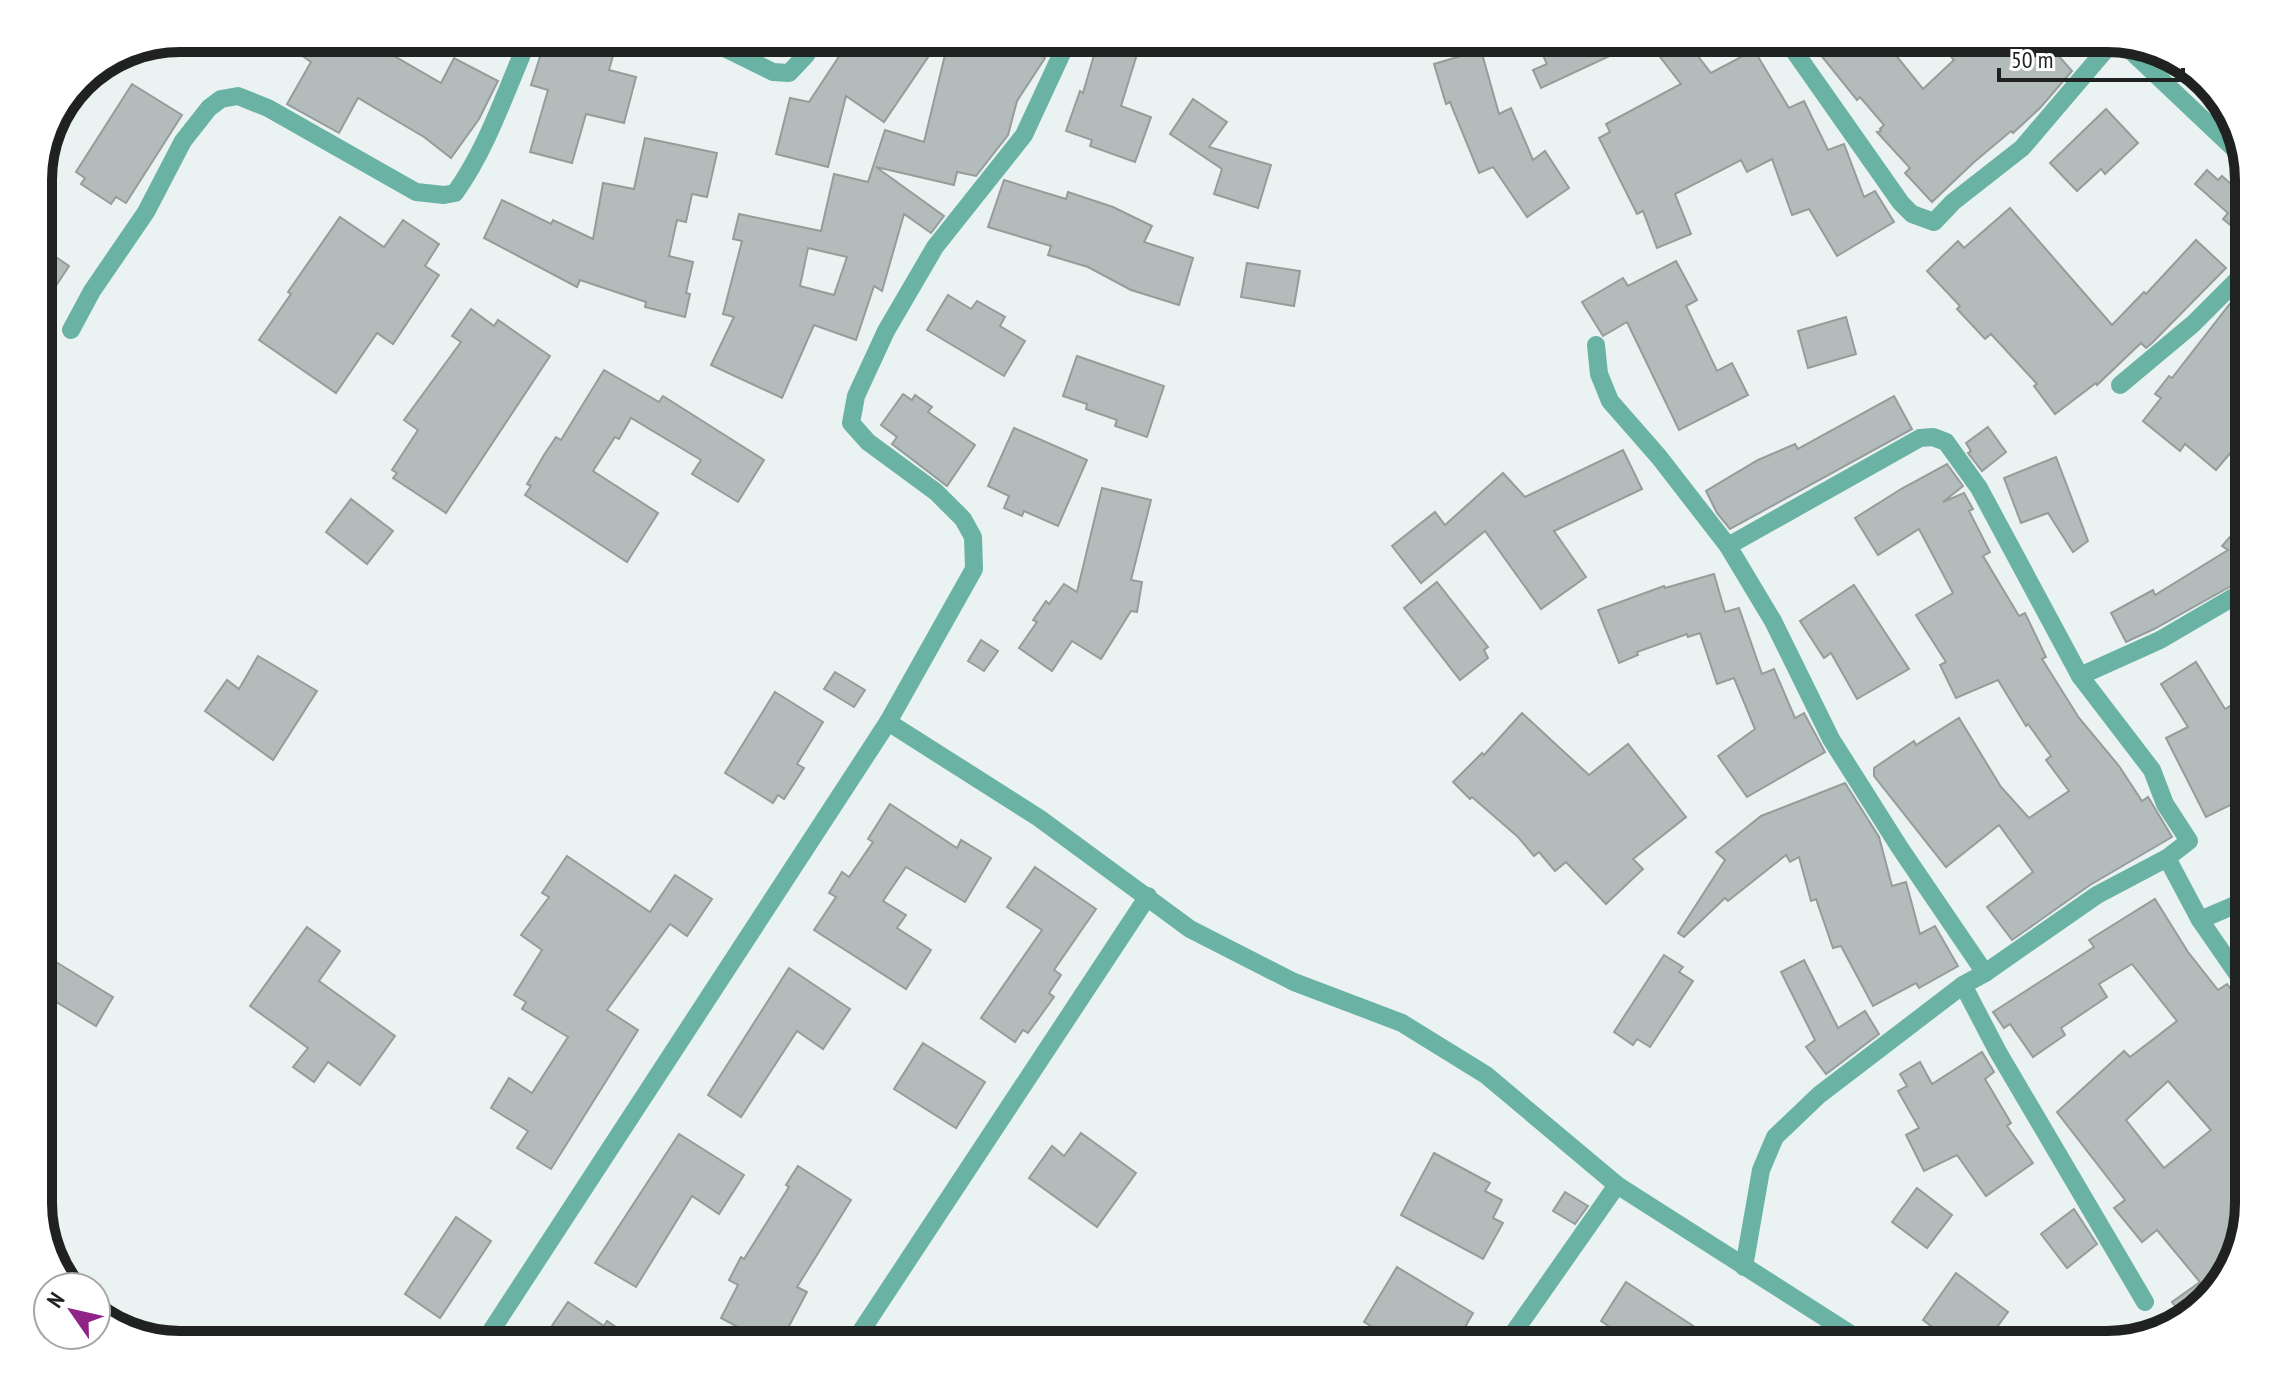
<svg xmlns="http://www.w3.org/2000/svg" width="2287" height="1383" font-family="'PT Sans Narrow',sans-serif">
<rect width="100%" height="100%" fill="#eaf3f1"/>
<g fill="#b3bcba" stroke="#959d9b" stroke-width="2" fill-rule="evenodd">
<polygon points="277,38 363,38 441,83 454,58 498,81 479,119 451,158 424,137 358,98 339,133 287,104 311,62"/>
<polygon points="546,38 618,38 609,70 636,77 624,123 586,114 572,163 530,152 548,90 531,85"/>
<polygon points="856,38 941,38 884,122 846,96 828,167 776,154 790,98 809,102 844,49 847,51"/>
<path d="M949 38H1037L1032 50 1045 58 1017 101 1008 135 976 176 957 172 954 185 876 167 944 216 931 233 904 214 882 291 874 286 856 340 814 325 782 398 711 365 734 317 723 314 742 241 733 239 739 214 821 231 834 174 868 182 885 130 924 142ZM808 248 847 257 834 295 800 286Z"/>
<polygon points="1099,38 1142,38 1121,106 1151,117 1135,162 1090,146 1092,140 1066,131 1080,91 1083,93"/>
<polygon points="1535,38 1684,38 1711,73 1754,50 1789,108 1804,101 1828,150 1844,144 1864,197 1875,191 1894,222 1837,256 1809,209 1792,215 1772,159 1747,172 1741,160 1675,194 1691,234 1657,248 1643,211 1637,214 1599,138 1610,132 1606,124 1681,84 1646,39 1541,88 1533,70 1547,64"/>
<polygon points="1807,38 1882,38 1923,89 1954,60 1947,52 1964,38 2007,38 2029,63 2049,45 2072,71 2040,108 2013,133 2011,131 1973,163 1932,202 1905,173 1910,168 1877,132 1881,131 1880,129 1884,125 1860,97 1857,100"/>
<polygon points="1481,50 1499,114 1511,108 1533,160 1545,151 1569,188 1527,217 1493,167 1479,173 1450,102 1446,104 1434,64"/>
<polygon points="132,84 182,115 126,203 116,197 111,204 81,184 85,178 76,172"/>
<polygon points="1193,99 1227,122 1209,147 1271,165 1258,208 1214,194 1222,169 1170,134"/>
<polygon points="2106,109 2138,143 2105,174 2101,169 2077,191 2050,163"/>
<polygon points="645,138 717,153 707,197 692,194 686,222 677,220 669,256 693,262 686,293 690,294 685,317 645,307 646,302 580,280 577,287 484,238 502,200 551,224 553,220 593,239 603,183 634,189"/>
<polygon points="2207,170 2218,180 2222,176 2243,195 2249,188 2249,240 2223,219 2228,213 2195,184"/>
<polygon points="1004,180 1066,199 1068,192 1113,207 1152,226 1144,242 1193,258 1179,305 1131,290 1088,267 1048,255 1051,246 988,227"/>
<polygon points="2010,208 2112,325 2144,292 2146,294 2196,240 2226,268 2152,343 2146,348 2141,343 2097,385 2096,383 2055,414 2034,386 2037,384 1991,334 1985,339 1957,309 1960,306 1927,271 1958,241 1964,248"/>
<polygon points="340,217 384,247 403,220 439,244 425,266 439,275 393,344 377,333 336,393 259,340 291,294 288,292"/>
<polygon points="38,245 69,266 38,313"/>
<polygon points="1676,261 1697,300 1686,306 1717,371 1732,363 1748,395 1679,430 1627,322 1603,336 1582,302 1623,278 1628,286"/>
<polygon points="1247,263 1300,271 1294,306 1241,297"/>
<polygon points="2249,285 2249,431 2216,470 2185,444 2180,451 2143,421 2161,398 2155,394 2169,376 2172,378 2229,305"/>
<polygon points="948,295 971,309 977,301 1005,317 1000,326 1025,341 1004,376 927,330"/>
<polygon points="471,309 494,326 498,320 550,356 446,513 393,478 397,473 392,470 418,430 404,420 461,342 452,336"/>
<polygon points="1846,317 1856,354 1808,368 1798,331"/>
<polygon points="1077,356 1164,386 1147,437 1115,426 1117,420 1086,409 1087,404 1063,396"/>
<polygon points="604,370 659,402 663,396 764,460 738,502 692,474 701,460 631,418 619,439 615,437 593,471 658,513 627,562 525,495 531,486 527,484 544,455 556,437 561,440"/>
<polygon points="903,394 912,400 915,395 932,407 928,412 975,445 947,486 892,444 897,437 881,425"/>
<polygon points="1894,396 1912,429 1730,529 1717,513 1706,491 1758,460 1795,444 1798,449"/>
<polygon points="1988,427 2006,452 1982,471 1968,453 1971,451 1966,443"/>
<polygon points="1014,428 1087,460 1058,526 1024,511 1022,516 1004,508 1009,496 988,486"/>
<polygon points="1623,450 1642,489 1554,531 1586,577 1541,609 1485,531 1421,583 1392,546 1435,512 1445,525 1503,473 1525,497"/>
<polygon points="2056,457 2088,541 2073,552 2048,513 2021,523 2004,478"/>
<polygon points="1947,464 1963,486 1943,502 1964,493 1973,509 1969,511 1990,552 1983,556 2019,616 2025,613 2046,657 2042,659 2079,718 2119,766 2142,801 2148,797 2172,837 2090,885 2012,940 1987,907 2033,872 1999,825 1946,867 1874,776 1874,768 1914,741 1916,745 1959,718 2001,787 2029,818 2069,791 2046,760 2051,756 2028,724 2026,726 1998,680 1956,698 1940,665 1946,662 1916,615 1953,593 1919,529 1878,555 1855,518 1901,489"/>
<polygon points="1102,488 1151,500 1131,580 1142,582 1137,612 1131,611 1101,659 1072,641 1052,671 1019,648 1037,622 1033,620 1046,601 1049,604 1064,584 1077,592"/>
<polygon points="351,499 393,531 367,564 326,532"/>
<polygon points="2249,515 2249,576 2154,629 2126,642 2111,613 2153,590 2155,595 2228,550 2222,546"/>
<polygon points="1714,574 1725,612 1739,608 1762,674 1774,669 1795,718 1804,713 1825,752 1747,797 1718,756 1755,729 1734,678 1717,684 1700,633 1688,637 1687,634 1637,652 1638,655 1619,663 1598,610 1664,586 1665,588"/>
<polygon points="1437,582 1488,647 1484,650 1488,658 1460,680 1404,608"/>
<polygon points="1854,585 1909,669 1857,699 1831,653 1824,658 1800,621"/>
<polygon points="981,640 998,651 984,671 968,661"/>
<polygon points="258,656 317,691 273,760 205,711 227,680 239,689"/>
<polygon points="2196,662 2225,709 2230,706 2249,745 2249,796 2206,817 2166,738 2188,727 2161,684"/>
<polygon points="835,672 865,690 854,707 824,689"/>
<polygon points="775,692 823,722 797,764 804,768 784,799 778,795 773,803 725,773"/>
<polygon points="1522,713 1589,775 1628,744 1686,817 1633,859 1643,869 1606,904 1566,862 1555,871 1539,852 1534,856 1518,837 1472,797 1470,799 1453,782 1482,753 1484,755"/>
<polygon points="1845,783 1879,837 1892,886 1906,882 1920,934 1935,926 1958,966 1919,988 1916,983 1873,1006 1841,946 1833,948 1816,899 1811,901 1799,857 1790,862 1786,855 1728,901 1725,898 1684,937 1678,933 1725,860 1716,852 1761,816"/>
<polygon points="890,804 957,848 961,840 991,858 965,902 906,867 883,901 906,915 897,928 931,950 906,989 814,930 836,897 829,893 842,872 849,877 873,842 868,839"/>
<polygon points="567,856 650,912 675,875 712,899 687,936 670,924 607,1010 638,1030 551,1169 517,1148 528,1131 491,1108 509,1078 532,1093 568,1037 522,1009 526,1002 514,995 542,950 521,935 549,897 542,893"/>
<polygon points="1035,867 1096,909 1054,970 1061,975 1049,993 1054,997 1028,1033 1023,1030 1015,1042 981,1018 1042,930 1007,907"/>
<path d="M2155 899 2188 952 2218 990 2227 984 2249 1013V1204L2230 1274 2185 1320 2172 1302 2200 1282 2157 1230 2142 1242 2114 1208 2125 1200 2057 1112 2124 1051 2130 1057 2177 1021 2132 964 2099 984 2107 997 2061 1028 2065 1035 2033 1057 2010 1024 2004 1028 1993 1012 2094 947 2089 940ZM2168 1081 2211 1130 2164 1168 2126 1120Z"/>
<polygon points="307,927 340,951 319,981 395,1036 360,1085 328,1062 314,1082 293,1067 308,1048 250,1006"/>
<polygon points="1664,955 1683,967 1679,972 1693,981 1650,1047 1637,1039 1633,1045 1614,1032"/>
<polygon points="1804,960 1838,1028 1865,1011 1879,1034 1826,1074 1806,1047 1815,1040 1781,972"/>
<polygon points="56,962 113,997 96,1026 38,991"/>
<polygon points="789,968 850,1009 823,1049 797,1031 741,1117 708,1095"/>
<polygon points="923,1043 985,1082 956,1128 894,1089"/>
<polygon points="1982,1052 1994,1072 1985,1079 2011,1123 2007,1126 2033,1163 1986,1196 1957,1155 1924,1171 1906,1135 1919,1128 1898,1091 1907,1086 1900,1074 1920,1062 1932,1084"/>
<polygon points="1081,1133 1136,1173 1097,1227 1029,1178 1052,1146 1064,1156"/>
<polygon points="679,1134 744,1175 719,1214 692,1196 636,1287 595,1263"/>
<polygon points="1434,1153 1490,1183 1485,1191 1502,1200 1493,1218 1503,1223 1483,1259 1401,1215"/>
<polygon points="798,1166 851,1200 797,1287 807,1292 779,1345 772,1345 721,1318 738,1285 729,1280 741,1257 744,1259 789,1187 786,1185"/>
<polygon points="1917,1188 1952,1215 1927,1248 1892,1222"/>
<polygon points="1565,1192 1588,1206 1575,1224 1553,1211"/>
<polygon points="2074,1209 2097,1244 2067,1268 2041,1234"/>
<polygon points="456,1217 491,1241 440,1318 405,1294"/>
<polygon points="1397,1267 1473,1313 1455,1345 1403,1345 1364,1322"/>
<polygon points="1956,1273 2008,1312 1984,1345 1956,1345 1923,1320"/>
<polygon points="1626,1282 1704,1333 1696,1345 1645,1345 1621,1330 1619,1333 1601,1321"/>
<polygon points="568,1302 604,1326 607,1321 642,1345 539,1345"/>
</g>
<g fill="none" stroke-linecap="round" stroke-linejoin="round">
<g stroke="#69b2a4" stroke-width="18">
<polyline points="704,38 773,72 789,73 806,55 815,38"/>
<polyline points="1785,38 1901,203 1912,214 1934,222 1953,202 2022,148 2114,40"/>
<polyline points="2116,41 2132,52 2245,159"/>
<path d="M71 330 92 291 146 212 183 141 209 108 221 99 238 96 268 108 416 192 444 195 455 193C488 147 506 90 529 38"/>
<polyline points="1596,345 1599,374 1610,401 1659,457 1728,546 1773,621 1831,739 1900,848 1985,973"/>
<polyline points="2120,385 2193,324 2249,268"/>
<polyline points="1728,546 1920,438 1933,437 1946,442 1979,488 2080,676 2152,770 2165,804 2189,841 2167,858"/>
<polyline points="2080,676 2160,640 2249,588"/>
<polyline points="888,722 1039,818 1190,929 1294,982 1402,1023 1486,1075 1617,1185 1868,1345"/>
<polyline points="2200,920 2249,899"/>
<polyline points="1963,985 1998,1052 2145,1302"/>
<polyline points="1744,1267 1761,1170 1775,1137 1819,1095 1963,985 1985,973 2097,895 2167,858 2200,920 2249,991"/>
<polyline points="482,1345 888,722 974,569 973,537 963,519 936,492 868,442 851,423 856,396 886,331 935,247 1024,135 1069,38"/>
<polyline points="852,1345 1148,896"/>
<polyline points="1505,1345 1617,1185"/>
</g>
</g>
<path d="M0 0H2287V1383H0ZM180 52H2107A128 128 0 0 1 2235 180V1203A128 128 0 0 1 2107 1331H180A128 128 0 0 1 52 1203V180A128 128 0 0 1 180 52Z" fill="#fff" fill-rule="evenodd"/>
<path fill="none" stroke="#1f2221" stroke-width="10" d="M180 52H2107A128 128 0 0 1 2235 180V1203A128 128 0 0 1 2107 1331H180A128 128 0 0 1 52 1203V180A128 128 0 0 1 180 52Z"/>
<g transform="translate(72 1311) rotate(304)"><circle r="38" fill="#ffffff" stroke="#a5a7a6" stroke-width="2"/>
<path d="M0-6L14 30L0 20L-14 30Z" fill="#8e2488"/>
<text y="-12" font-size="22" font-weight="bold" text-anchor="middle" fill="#1f2221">N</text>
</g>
<path d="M1999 68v12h184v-12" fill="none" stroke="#1f2221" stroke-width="4"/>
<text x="2011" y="68" font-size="24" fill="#1f2221" stroke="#ffffff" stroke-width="6" paint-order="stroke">50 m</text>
</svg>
